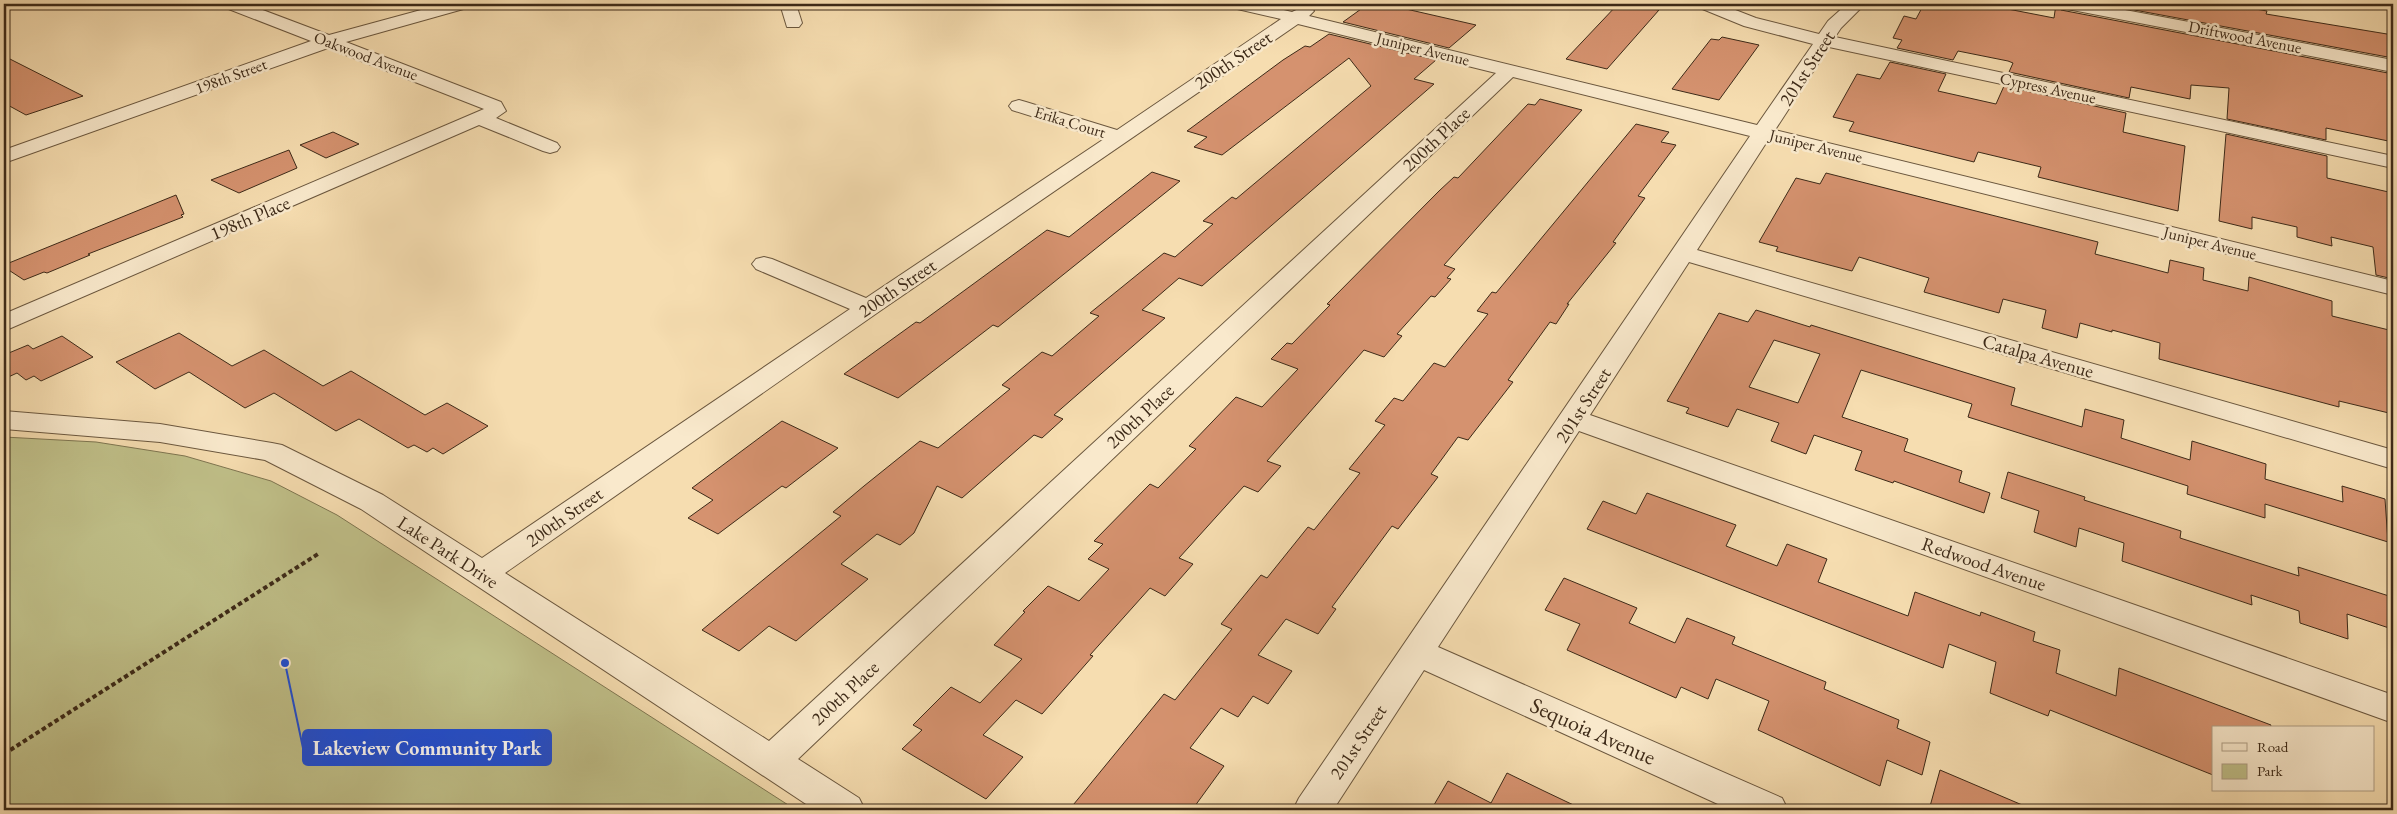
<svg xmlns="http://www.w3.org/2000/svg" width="2397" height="814" font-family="'EB Garamond',serif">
<rect width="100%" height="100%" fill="#f6ddb0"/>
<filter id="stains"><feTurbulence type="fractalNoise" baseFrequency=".004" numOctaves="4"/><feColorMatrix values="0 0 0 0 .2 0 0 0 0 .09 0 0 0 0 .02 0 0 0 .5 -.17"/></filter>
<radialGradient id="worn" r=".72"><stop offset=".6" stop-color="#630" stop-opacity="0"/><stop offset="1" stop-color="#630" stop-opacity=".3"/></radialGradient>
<polygon fill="#c0c089" stroke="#7e7550" points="4,437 96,442 185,456 271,481 337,515 796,810 4,810"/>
<g fill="#d5926f" stroke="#3d2a18" fill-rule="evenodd">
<polygon points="1368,4 1414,4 1406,9 1476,25 1449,48 1343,22"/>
<polygon points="1618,4 1659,10 1607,69 1566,59"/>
<polygon points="1924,4 1982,4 2054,18 2056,4 2061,10 2393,74 2393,142 2326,128 2326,140 2227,119 2229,88 2191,85 2190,99 2131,87 2129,98 2009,72 2013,63 2008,61 1958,51 1953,60 1897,48 1902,40 1893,38 1904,16 1916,19"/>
<polygon points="2102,4 2227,4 2267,11 2266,14 2393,35 2393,58"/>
<polygon points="1329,34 1436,60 1414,79 1434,84 1202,286 1179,278 1142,310 1165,318 1054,415 1063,419 1042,438 1034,435 962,498 937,486 914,533 900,545 877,534 841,564 868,579 796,641 769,626 739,651 702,630 841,516 833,512 864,486 920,441 938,448 1010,389 1002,385 1042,352 1052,356 1099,316 1090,313 1164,253 1175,257 1213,224 1203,221 1232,197 1236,199 1371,86 1349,58 1222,155 1194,147 1207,137 1187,131 1283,60 1305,46 1310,47"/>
<polygon points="1722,37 1759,45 1719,100 1672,89 1711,39 1719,40"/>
<polygon points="4,56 83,96 26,115 4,103"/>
<polygon points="1890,62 1946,74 1938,91 1996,104 2004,86 2126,113 2123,132 2185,146 2178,211 2038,177 2041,167 1978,152 1974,162 1849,131 1854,122 1833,117 1857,74 1880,79"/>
<polygon points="1540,99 1582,110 1444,265 1455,269 1447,278 1451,279 1435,297 1431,296 1397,334 1402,336 1384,357 1364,350 1267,461 1281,466 1258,492 1244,486 1179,558 1193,564 1165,596 1150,588 1090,655 1093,656 1042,714 1016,700 983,735 1023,757 986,799 902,749 922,730 913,725 951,687 980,703 1022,659 994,645 1025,612 1023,611 1048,586 1079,601 1109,569 1088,559 1103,544 1094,541 1150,484 1158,488 1196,449 1189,446 1236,397 1262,407 1298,369 1271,359 1287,343 1292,344 1330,305 1327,304 1439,191 1454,177 1458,178 1528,104 1535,105"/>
<polygon points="1636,124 1669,132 1661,142 1676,145 1638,196 1645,198 1613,242 1616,243 1567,304 1569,304 1556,324 1550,322 1508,380 1513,382 1468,440 1458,437 1431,474 1438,477 1398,529 1392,526 1332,607 1336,609 1318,634 1286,619 1258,655 1292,671 1268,704 1253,696 1238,717 1221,708 1190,748 1224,766 1192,810 1069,810 1164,694 1175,700 1232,629 1221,624 1261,575 1267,578 1308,527 1314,530 1360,473 1349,469 1385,425 1375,421 1394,398 1403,401 1434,363 1445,367 1488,314 1477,311 1492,292 1496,293"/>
<polygon points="333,132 359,144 326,158 300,145"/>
<polygon points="2226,134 2327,156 2327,178 2393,193 2393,279 2376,275 2373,247 2331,237 2332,246 2297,237 2297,227 2252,217 2252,229 2219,221"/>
<polygon points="289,150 297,168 239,193 211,180"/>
<polygon points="1152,172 1180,181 998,327 993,325 898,398 844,374 916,322 920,323 1047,230 1069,237"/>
<polygon points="1826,173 2098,242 2095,254 2138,265 2168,273 2170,260 2204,268 2203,280 2248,291 2249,277 2332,301 2332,316 2393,331 2393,414 2339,401 2339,407 2159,359 2160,343 2112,330 2112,332 2080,323 2077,338 2042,328 2046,310 2003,299 1999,313 1924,292 1929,278 1859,257 1852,271 1776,251 1778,247 1759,242 1796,178 1820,184"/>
<polygon points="176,195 184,214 181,215 183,217 88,254 90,255 47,273 44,272 24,280 4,267 4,265"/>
<path d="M1756 310 1810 327 1811 325 2015 388 2011 405 2082 427 2085 409 2124 420 2121 438 2190 460 2192 441 2266 464 2265 479 2343 502 2342 486 2385 499 2388 542 2265 504V518L2187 494 2188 486 1968 417 1972 404 1861 370 1842 417 1908 439 1904 451 1962 471 1959 482 1990 493 1984 513 1894 481 1893 483 1855 470 1862 451 1814 435 1806 454 1771 441 1779 423 1737 409 1728 427 1686 413 1689 408 1667 401 1719 313 1748 322ZM1774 340 1820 354 1798 403 1749 387Z"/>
<polygon points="179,333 232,366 264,350 323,386 351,371 425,415 447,403 488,426 443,454 433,448 427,452 414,445 408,448 359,419 336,431 274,393 245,408 189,372 155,389 116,362"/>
<polygon points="62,336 93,357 41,381 34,376 26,380 17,373 4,379 4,355 28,345 33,349"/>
<polygon points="782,421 838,448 786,488 782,486 718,534 688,518 713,500 692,488"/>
<polygon points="2008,472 2085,497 2084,500 2181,531 2180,538 2299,576 2298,567 2389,596 2392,629 2347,614 2348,639 2300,623 2299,611 2251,595 2252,605 2122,561 2124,543 2079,528 2076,547 2034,532 2039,511 2001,498"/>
<polygon points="1647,493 1736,525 1726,546 1777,566 1787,544 1827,559 1818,582 1908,616 1915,592 1980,616 1981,612 2035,632 2033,641 2060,650 2056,673 2116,696 2119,668 2271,725 2270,728 2213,728 2213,775 2050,710 2048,716 1990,693 1996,662 1949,644 1943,668 1587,529 1603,501 1636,514"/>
<polygon points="1564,578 1637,608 1629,623 1675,643 1687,618 1735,637 1732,644 1826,682 1824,689 1899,720 1897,728 1930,742 1922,775 1887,760 1880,786 1758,730 1769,701 1716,679 1708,699 1681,687 1676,698 1567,650 1580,624 1545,610"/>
<polygon points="1940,770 2034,810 1929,810"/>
<polygon points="1507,773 1544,791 1584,810 1431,810 1448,781 1491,803"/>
</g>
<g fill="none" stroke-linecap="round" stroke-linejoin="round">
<defs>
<g id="minor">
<polygon points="224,4 247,4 329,35 443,4 469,4 467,8 346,42 501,102 506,111 496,118 557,143 560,147 557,151 550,153 543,151 479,125 4,331 4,314 484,109 328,48 4,163 4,150 311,41 226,8"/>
<polygon points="780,4 796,4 802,23 799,27 787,27"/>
<path d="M1231 4H1259L1292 12 1305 6 1311 7 1314 11 1309 16 1757 125 1813 44 1744 26 1700 8 1698 4H1720L1756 18 1819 34 1828 21 1847 4H1865L1841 28 1835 37 2393 156V168L1829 47 1775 130 2393 281V295L1768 140 1697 250 2393 450V469L1689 262 1590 415 2393 695V723L1579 431 1438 647 1782 798 1788 810H1731L1424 670 1333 810H1293L1299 798 1750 136 1513 77 798 759 859 798 865 810H815L361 509 265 460 160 442 4 429V411L160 424 272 443 282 445 383 495 482 558 850 309 756 269 752 264 756 259 764 257 772 259 866 298 1104 139 1012 110 1009 106 1012 102 1019 100 1026 102 1117 130 1281 19 1233 8ZM1298 24 1496 73 769 741 505 573 877 313Z"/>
<polygon points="2058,4 2093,4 2393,60 2393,72 2067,9 2061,8"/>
</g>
</defs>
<use href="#minor" stroke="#6b573e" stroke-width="2"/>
<polyline stroke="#3d2a18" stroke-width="4" stroke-dasharray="4.5 3" stroke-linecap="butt" points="4,754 318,554"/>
<use href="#minor" fill="#f9e9cc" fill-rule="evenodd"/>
</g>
<g text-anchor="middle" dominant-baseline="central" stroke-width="5" stroke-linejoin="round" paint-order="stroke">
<g font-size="16" fill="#3d2a18" stroke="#f9e9cc">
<text transform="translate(2245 37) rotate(11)">Driftwood Avenue</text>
<text transform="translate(1423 49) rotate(14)">Juniper Avenue</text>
<text transform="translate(366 56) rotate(21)">Oakwood Avenue</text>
<text transform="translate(231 76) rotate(-20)">198th Street</text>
<text transform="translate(2048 88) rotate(12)">Cypress Avenue</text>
<text transform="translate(1070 122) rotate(17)">Erika Court</text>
<text transform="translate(1816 146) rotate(14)">Juniper Avenue</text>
<text transform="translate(2210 243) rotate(14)">Juniper Avenue</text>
</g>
<g font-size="19" fill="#3d2a18" stroke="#f9e9cc">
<text transform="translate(1233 60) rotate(-34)">200th Street</text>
<text transform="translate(1807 68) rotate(-57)">201st Street</text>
<text transform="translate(1436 139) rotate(-43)">200th Place</text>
<text transform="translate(250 218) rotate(-23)">198th Place</text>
<text transform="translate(897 288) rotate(-34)">200th Street</text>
<text transform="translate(2038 356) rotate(16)">Catalpa Avenue</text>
<text transform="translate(1583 405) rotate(-57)">201st Street</text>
<text transform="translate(1140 416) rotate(-43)">200th Place</text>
<text transform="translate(564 517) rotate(-35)">200th Street</text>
<text transform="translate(448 552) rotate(33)">Lake Park Drive</text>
<text transform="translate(1984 564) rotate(19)">Redwood Avenue</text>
<text transform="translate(845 693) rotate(-43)">200th Place</text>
<text transform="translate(1358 742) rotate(-56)">201st Street</text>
</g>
<g font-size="22" fill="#3d2a18" stroke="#f9e9cc">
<text transform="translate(1593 731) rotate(24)">Sequoia Avenue</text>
</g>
</g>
<path fill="none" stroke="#1d4ed8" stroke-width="2" d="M285 663L303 748"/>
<circle fill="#1d4ed8" stroke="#f9e9cc" stroke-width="2" cx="285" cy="663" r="5"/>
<rect fill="#1d4ed8" stroke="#1d4ed8" stroke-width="2" x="303" y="730" width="248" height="35" rx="5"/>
<g font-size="20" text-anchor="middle" font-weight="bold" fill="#fff">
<text x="427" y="755">Lakeview Community Park</text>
</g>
<rect width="2397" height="814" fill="none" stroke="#f6ddb0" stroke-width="20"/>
<rect x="5" y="5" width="2387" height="804" fill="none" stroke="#3d2a18" stroke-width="2.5"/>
<rect x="10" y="10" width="2377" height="794" fill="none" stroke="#3d2a18"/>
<rect x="2212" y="726" width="162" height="65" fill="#f9e9cc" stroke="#ae9d84"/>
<rect x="2222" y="743" width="25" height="8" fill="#f9e9cc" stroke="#ae9d84"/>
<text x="2257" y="752" font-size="15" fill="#3d2a18">Road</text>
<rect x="2222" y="764" width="25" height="15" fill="#c0c089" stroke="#ae9d84"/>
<text x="2257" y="776" font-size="15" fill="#3d2a18">Park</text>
<rect width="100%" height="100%" filter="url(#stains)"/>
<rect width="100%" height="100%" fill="url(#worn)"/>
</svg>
